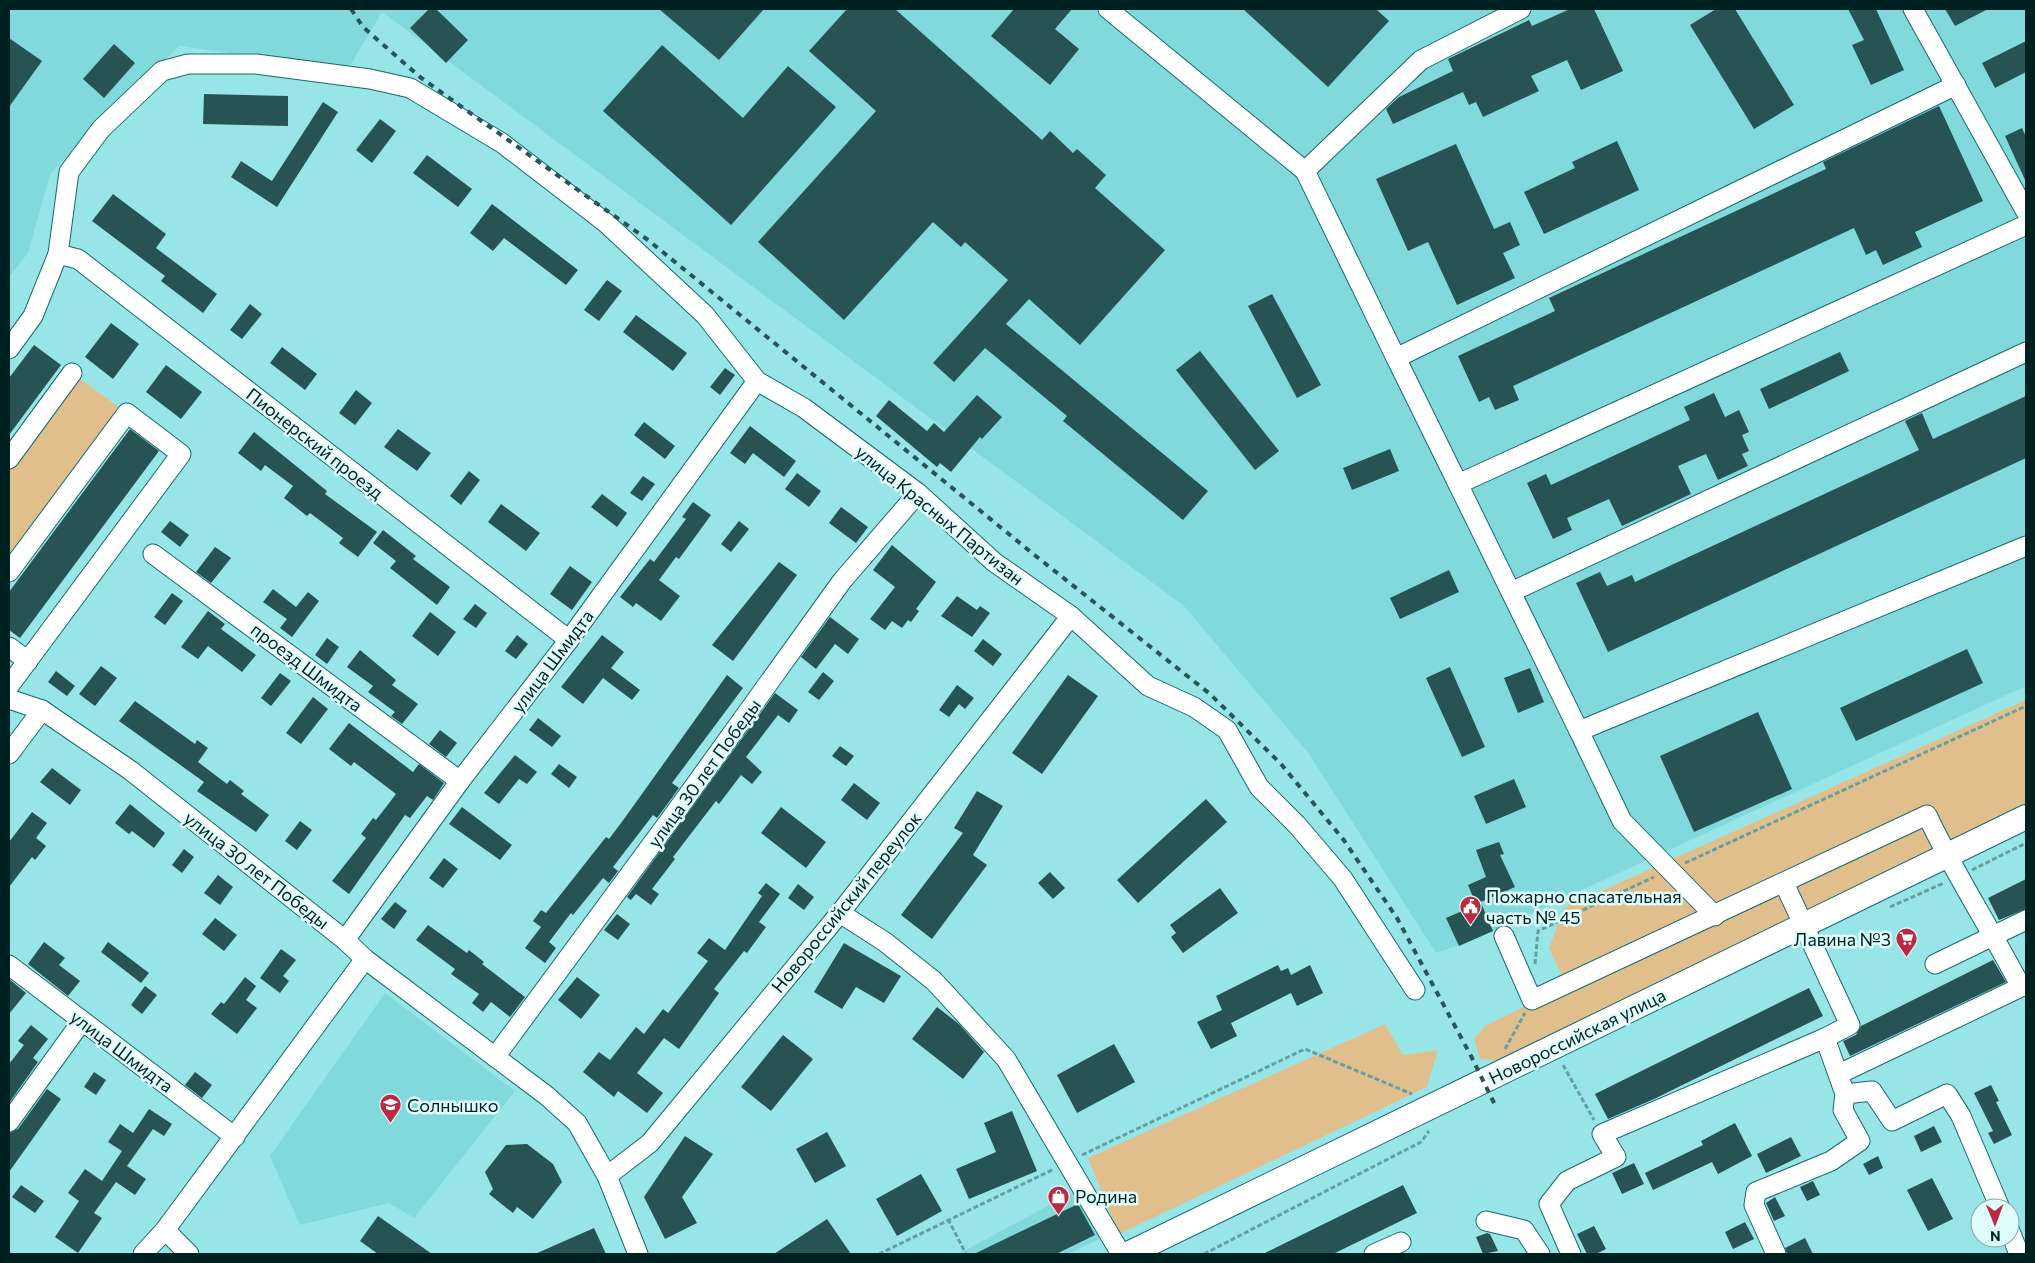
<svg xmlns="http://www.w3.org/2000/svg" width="2035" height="1263" font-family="Commissioner,sans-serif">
<rect width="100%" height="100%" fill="#98e5e7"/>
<g fill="#81d9db">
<polygon points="9,9 2026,9 2026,686 1473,940 1436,953 1309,754 1184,606 382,12 348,69 179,46 50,174 28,253 9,277"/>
<polygon points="385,993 515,1091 414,1218 389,1203 300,1225 270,1156"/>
<polygon points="1076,1191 1099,1239 1068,1254 958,1254"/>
</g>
<g fill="#e1bf8c">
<polygon points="72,373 127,413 9,572 9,459"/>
<polygon points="2026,700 2026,803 1501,1061 1480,1059 1474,1039 1485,1026 1567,986 1549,948 1564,908"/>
<polygon points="1385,1024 1403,1055 1438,1050 1427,1087 1119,1234 1088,1158"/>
</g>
<g fill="#285354">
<polygon points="429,9 436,9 468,40 446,63 410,28"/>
<polygon points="659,9 764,9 719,60"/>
<polygon points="847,9 895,9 1042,140 1050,131 1073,153 1077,149 1106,175 1095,188 1165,250 1080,345 1029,299 1006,324 1208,491 1183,520 1063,421 1067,416 985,348 954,382 933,363 1008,280 965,242 961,247 933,222 844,320 758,242 876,111 809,51"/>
<polygon points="1014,9 1072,9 1055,29 1079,49 1050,85 991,36"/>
<polygon points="1243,9 1376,9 1389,21 1328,87"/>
<polygon points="1570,9 1594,9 1623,71 1581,90 1567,60 1531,76 1539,91 1483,117 1476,102 1469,105 1463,92 1393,124 1386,109 1399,97 1453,71 1448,59 1529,20 1532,26"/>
<polygon points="1716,9 1735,9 1794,105 1754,129 1690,25"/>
<polygon points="1848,9 1876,9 1904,70 1871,85 1852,45 1864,40"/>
<polygon points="1945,9 1988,9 1955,26"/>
<polygon points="9,38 42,61 9,107"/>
<polygon points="2026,41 2026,72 1995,88 1982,63"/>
<polygon points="114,44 135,63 104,98 83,79"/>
<polygon points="662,45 743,118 788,66 836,107 731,225 603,111"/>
<polygon points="204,94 288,96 288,126 203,124"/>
<polygon points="323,102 338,112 277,207 231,177 241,161 272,181"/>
<polygon points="1939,106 1983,201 1915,232 1922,247 1883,265 1876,250 1866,255 1854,228 1513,386 1519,400 1495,410 1489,397 1479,402 1458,356 1555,311 1549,298 1826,169 1823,162"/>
<polygon points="380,119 396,131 372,163 356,150"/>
<polygon points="2022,128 2026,137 2026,182 2005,136"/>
<polygon points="1617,141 1639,190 1544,234 1524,192 1575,168 1572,162"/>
<polygon points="1456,144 1494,229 1510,222 1520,245 1503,253 1515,278 1457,305 1428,242 1408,251 1376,179"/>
<polygon points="427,155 472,189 458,207 413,173"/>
<polygon points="113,194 166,234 156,248 217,294 203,313 161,281 165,276 92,221"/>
<polygon points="492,204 578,270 566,285 504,238 493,251 470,233"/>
<polygon points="607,280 622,291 599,321 584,310"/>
<polygon points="1272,294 1321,385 1297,398 1248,306"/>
<polygon points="250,304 262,314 242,339 230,330"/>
<polygon points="636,315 687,353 673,371 623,332"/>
<polygon points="111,323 139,344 113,379 85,357"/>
<polygon points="34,345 61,365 9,435 9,378"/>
<polygon points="282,347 317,374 305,390 270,363"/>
<polygon points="1200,351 1279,451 1255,470 1176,370"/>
<polygon points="1840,352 1849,371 1769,409 1760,389"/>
<polygon points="166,365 202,392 181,419 146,392"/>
<polygon points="725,368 735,375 720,395 710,387"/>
<polygon points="356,390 372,403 355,425 339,413"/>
<polygon points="1714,393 1725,417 1739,410 1749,432 1742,435 1749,451 1742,454 1748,466 1718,480 1706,454 1678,466 1691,494 1622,526 1609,499 1567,518 1572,530 1553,539 1527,483 1546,474 1551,485 1690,420 1684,407"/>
<polygon points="977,395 1002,417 982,439 980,437 951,472 940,463 937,467 876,416 889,400 927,431 934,423 944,432"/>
<polygon points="2026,396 2026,458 1608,652 1576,583 1600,572 1607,586 1632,575 1635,582 1919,450 1905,421 1922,413 1933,439"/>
<polygon points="644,422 675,446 665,459 634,435"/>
<polygon points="750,426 796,461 784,477 753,453 745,464 730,453"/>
<polygon points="130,429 159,451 20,638 9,630 9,592"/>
<polygon points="398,429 431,453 417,471 384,447"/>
<polygon points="254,432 327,491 325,494 377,532 358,557 339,543 343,538 310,513 307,516 284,498 293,486 265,465 261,471 238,453"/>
<polygon points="1390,449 1399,471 1352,490 1343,468"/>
<polygon points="469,471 480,480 461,505 450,496"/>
<polygon points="797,473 821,491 809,507 785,489"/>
<polygon points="643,476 655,484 642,501 630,493"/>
<polygon points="602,494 627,513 617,527 591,507"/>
<polygon points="693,502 711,515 679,559 676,557 659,580 680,596 661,621 636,603 633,607 620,597 650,559 654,562 686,519 682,517"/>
<polygon points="501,504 540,533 526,551 488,522"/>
<polygon points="841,507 868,527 856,543 829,523"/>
<polygon points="170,521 189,535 180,547 161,532"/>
<polygon points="739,521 749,529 731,552 721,544"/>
<polygon points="383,530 416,556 413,559 450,587 437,605 390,568 396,561 373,543"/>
<polygon points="892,545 936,582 916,609 919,611 911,622 908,620 902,628 892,621 885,630 870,619 895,587 873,570"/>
<polygon points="215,547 231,558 211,583 196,572"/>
<polygon points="779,562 797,575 733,661 712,645"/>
<polygon points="570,566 592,582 572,610 550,594"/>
<polygon points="1449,570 1459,592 1400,619 1390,598"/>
<polygon points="273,589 296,607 308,592 319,601 292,637 280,628 287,619 263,602"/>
<polygon points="172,593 183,601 165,625 154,617"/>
<polygon points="957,596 977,610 980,606 990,613 972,637 941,616"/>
<polygon points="475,604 487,613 476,628 463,619"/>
<polygon points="208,611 225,624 221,629 256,655 242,672 208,646 198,659 181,647"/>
<polygon points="430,612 456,632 438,656 412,636"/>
<polygon points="830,617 859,639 848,654 835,644 816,669 801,657"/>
<polygon points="517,635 528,644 516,659 505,651"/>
<polygon points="602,635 624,652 611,668 640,690 632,700 603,678 583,704 561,687"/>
<polygon points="327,638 339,647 327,664 315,655"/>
<polygon points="983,639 1002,654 993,666 974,651"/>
<polygon points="1967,649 1983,683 1856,741 1840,708"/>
<polygon points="360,650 396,680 392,685 418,704 402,724 391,716 395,712 368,692 373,686 347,667"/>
<polygon points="101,666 117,678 95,706 79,694"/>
<polygon points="1450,667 1485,747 1462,757 1426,678"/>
<polygon points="1530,668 1544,702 1518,713 1504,678"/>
<polygon points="56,671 75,686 67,696 48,682"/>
<polygon points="823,672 834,681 819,700 808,692"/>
<polygon points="280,673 291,681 271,706 261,698"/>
<polygon points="727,675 743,688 672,783 679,788 666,806 657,818 653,815 613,867 618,871 609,883 603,878 573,915 571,913 549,942 556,948 545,963 525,948 541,927 533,921 541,910 546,913 606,837 609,839 624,819"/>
<polygon points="1068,675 1098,696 1042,774 1012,753"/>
<polygon points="957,685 974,698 965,709 959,704 949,717 939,710"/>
<polygon points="775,693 798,710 789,723 778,715 746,757 762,772 752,784 741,775 719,804 716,801 673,857 675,859 652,889 659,894 651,905 636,894 631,900 627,897"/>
<polygon points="313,697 328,709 301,744 286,733"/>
<polygon points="135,701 195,744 197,740 208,748 198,762 227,784 230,780 244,791 241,794 269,815 256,832 197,791 204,782 119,721"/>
<polygon points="1758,712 1792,789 1694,832 1660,756"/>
<polygon points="538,718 561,736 552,747 529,730"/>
<polygon points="349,723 413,772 419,764 444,783 433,800 427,796 410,818 405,815 349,894 332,881 366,838 361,834 373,818 376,820 396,794 354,762 351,766 329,749"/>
<polygon points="440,730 457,743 446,757 429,744"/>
<polygon points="840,746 854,756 846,766 832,756"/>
<polygon points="515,755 537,772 527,784 519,779 499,804 484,793"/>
<polygon points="559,764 577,777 569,788 551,774"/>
<polygon points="52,768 81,790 70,805 40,782"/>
<polygon points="1514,779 1526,807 1486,824 1474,796"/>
<polygon points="854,783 880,803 867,820 841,800"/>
<polygon points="977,791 1003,806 973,855 987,865 932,939 901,915 963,833 954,828"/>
<polygon points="1206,799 1227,822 1138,903 1117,880"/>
<polygon points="130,804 165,833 154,848 132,831 129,834 115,823"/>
<polygon points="462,807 512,845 500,860 449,824"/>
<polygon points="781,807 826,842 806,868 761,833"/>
<polygon points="32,812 47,823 36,838 46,846 35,860 32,857 9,887 9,842"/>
<polygon points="300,821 312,830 297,850 285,841"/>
<polygon points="1499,842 1504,854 1500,855 1515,887 1476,904 1468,885 1486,877 1476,850"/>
<polygon points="184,849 194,857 182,873 172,865"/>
<polygon points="444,858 458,869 443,888 429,878"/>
<polygon points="1050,872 1065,888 1053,899 1038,883"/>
<polygon points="218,875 233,887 220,905 204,893"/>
<polygon points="2026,879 2026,909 1999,920 1988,898"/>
<polygon points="766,883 780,894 759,922 766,927 747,953 744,951 714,989 719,993 679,1049 664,1038 637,1073 663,1093 647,1113 618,1091 614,1097 583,1072 599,1052 610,1060 636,1027 644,1034 663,1009 668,1013 708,961 697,953 709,938 725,950 762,896 758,893"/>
<polygon points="798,884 814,897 804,910 788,898"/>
<polygon points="1220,888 1238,913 1183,953 1171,937 1176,933 1170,925"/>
<polygon points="395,902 407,911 394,929 381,919"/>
<polygon points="1481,903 1493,931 1459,946 1446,918"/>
<polygon points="617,914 630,924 618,940 604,930"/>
<polygon points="215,918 237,935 224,951 202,934"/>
<polygon points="428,925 467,953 469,950 484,962 482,964 525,997 510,1017 491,1002 483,1012 472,1003 479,994 451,974 455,969 416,940"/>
<polygon points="44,942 65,958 59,965 80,981 68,996 28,964"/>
<polygon points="108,942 149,973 141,983 101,952"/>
<polygon points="844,943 901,976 884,1003 856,987 842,1009 814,992"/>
<polygon points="281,949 296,960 283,976 289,981 280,993 260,978"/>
<polygon points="1993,960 2006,982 1850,1056 1843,1041 1856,1035 1861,1026"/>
<polygon points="1278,965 1281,971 1288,968 1291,975 1310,965 1323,993 1297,1006 1291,993 1231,1023 1237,1036 1211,1049 1197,1022 1222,1010 1216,996"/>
<polygon points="245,977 256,986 246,1000 257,1008 237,1034 211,1014 221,1002 224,1004"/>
<polygon points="577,977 600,995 581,1019 558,1000"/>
<polygon points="9,979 26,993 9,1014"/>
<polygon points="145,986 157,995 142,1014 131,1005"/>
<polygon points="1809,988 1823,1016 1654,1099 1608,1119 1595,1094"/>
<polygon points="937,1007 959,1024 984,1052 963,1079 912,1039"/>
<polygon points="31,1025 48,1039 33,1058 38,1062 9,1103 9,1064 24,1045 18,1041"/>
<polygon points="783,1035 813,1059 771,1111 741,1087"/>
<polygon points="1114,1044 1135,1082 1077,1113 1057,1075"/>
<polygon points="94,1072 106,1080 96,1095 84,1087"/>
<polygon points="195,1072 212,1085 202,1098 185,1085"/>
<polygon points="1991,1085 1999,1101 1996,1102 2012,1135 1994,1144 1988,1133 1993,1131 1974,1093"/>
<polygon points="47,1089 61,1099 9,1172 9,1133 18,1129"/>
<polygon points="149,1109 172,1124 164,1136 153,1129 127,1166 146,1179 135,1195 116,1182 94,1213 102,1218 78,1253 55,1237 79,1201 68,1193 85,1169 102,1181 122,1151 108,1142 120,1124 133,1133"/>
<polygon points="1012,1111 1037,1171 969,1199 956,1169 996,1152 984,1123"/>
<polygon points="1735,1123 1752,1156 1718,1174 1712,1162 1653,1190 1645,1173 1703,1145 1701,1141"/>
<polygon points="1934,1126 1942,1142 1921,1152 1914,1136"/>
<polygon points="827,1132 846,1166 815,1183 796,1149"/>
<polygon points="685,1136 713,1154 682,1197 697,1223 665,1239 644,1197"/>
<polygon points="1791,1137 1801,1156 1766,1173 1757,1154"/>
<polygon points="527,1144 553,1164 562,1182 533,1219 517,1207 513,1213 489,1194 493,1189 485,1172 506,1145"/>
<polygon points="1878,1156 1883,1168 1869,1175 1863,1164"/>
<polygon points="1634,1163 1644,1184 1622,1194 1612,1173"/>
<polygon points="921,1174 942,1211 897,1236 876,1199"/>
<polygon points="1932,1178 1953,1219 1928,1231 1907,1190"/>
<polygon points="1813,1181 1820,1195 1807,1201 1800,1187"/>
<polygon points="21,1185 44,1201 35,1213 12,1197"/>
<polygon points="1403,1185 1417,1213 1333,1254 1263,1254"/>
<polygon points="1775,1197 1785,1216 1774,1221 1766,1203"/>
<polygon points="1078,1204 1095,1235 1056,1254 974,1254"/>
<polygon points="378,1216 432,1254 378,1254 360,1241"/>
<polygon points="827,1219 851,1254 774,1254"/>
<polygon points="1745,1222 1754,1239 1733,1249 1725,1232"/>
<polygon points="1594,1226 1606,1249 1596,1254 1587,1254 1577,1234"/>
<polygon points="594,1228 606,1254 535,1254"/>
<polygon points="1487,1233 1490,1234 1498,1251 1483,1254 1476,1237"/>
<polygon points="1805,1238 1813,1254 1787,1254 1785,1248"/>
</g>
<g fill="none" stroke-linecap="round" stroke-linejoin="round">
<defs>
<g id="minor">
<polyline points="1108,9 1305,171"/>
<polyline points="1521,9 1421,60 1305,171 1396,358 1956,85"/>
<polyline points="1913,9 2026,212"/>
<polyline points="2026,225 1458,484 1579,731 2026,546"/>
<polyline points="58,254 78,259 569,640"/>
<polyline points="9,349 33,316 58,254 69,172 101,129 162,71 188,64 256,64 370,79 410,88 502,143 606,223 705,315 757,381 804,408 918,493 994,562 1071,616 1148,686 1194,707 1227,730 1259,787 1297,825 1343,879 1415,990"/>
<polyline points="1396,358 1458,484"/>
<polyline points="9,459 72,373"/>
<polyline points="153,554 460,781"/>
<polyline points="9,572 127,413 181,454 9,686"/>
<polyline points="1511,592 2026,352"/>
<polyline points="9,647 28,661"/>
<polyline points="9,699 42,710 130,770 345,940 365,959 547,1096 577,1123 607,1176 638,1254"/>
<polyline points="1579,731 1622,821 1715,916"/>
<polyline points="9,754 42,710"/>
<polyline points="1784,883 1850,1025 1825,1038 1845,1094 1872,1091 1892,1121 1947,1094 1961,1116 2000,1208"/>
<polyline points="840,913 885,942 934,981 1006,1059 1121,1254"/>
<path d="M1504 936 1532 1000 1927 815C1955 875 1991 929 2021 987L1839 1074"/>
<polyline points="345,940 460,781 569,640 757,381"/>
<polyline points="1935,964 2026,920"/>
<polyline points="9,965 235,1137"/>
<polyline points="495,1057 675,813 842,581 918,493"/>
<polyline points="9,1122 82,1021"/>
<polyline points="607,1176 650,1143 840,913 1071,616"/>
<polyline points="1486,1221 1524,1230 1540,1254"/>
<polyline points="165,1230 189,1254"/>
<polyline points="2010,1231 2019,1254"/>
<polyline points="143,1254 165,1230 365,959"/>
<polyline points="1374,1254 1401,1242"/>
<polyline points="1571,1254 1549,1204 1567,1181 1616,1157 1602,1134 1825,1038"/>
<polyline points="1776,1254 1754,1205 1756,1192 1831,1161 1860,1141 1843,1110 1845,1094"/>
</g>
<polyline id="major" points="1128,1254 2026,817"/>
</defs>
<use href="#minor" stroke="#136a6c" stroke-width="21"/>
<use href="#major" stroke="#136a6c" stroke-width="26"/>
<g stroke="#63a0a2" stroke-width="3" stroke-dasharray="5 2.5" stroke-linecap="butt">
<polyline points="1685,863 2026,706"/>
<polyline points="1972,870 2026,843"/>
<polyline points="1890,907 1944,883"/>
<polyline points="1535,964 1538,931 1654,877"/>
<polyline points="1505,1049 1525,1013"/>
<polyline points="1563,1065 1594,1120"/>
<polyline points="1082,1155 1305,1049 1412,1094"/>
<polyline points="948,1219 966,1254"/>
<polyline points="879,1254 1054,1169"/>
<polyline points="1204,1254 1421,1142 1429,1131"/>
</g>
<use href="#minor" stroke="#fff" stroke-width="19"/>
<use href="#major" stroke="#fff" stroke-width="24"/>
<polyline stroke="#295557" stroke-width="4" stroke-dasharray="6 6" stroke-linecap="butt" points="351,9 363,27 420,77 648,240 1037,557 1210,694 1281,764 1343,839 1397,918 1471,1056 1496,1107"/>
</g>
<defs>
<symbol id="civic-pin" viewBox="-11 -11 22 30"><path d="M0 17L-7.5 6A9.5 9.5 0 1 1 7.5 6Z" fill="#bb2a42" stroke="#e0fdfe"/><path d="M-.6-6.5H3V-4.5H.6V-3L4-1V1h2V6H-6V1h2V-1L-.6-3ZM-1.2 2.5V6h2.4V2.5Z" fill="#fff"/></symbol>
<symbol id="supermarket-pin" viewBox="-11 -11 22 30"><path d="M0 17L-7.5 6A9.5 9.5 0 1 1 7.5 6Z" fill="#bb2a42" stroke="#e0fdfe"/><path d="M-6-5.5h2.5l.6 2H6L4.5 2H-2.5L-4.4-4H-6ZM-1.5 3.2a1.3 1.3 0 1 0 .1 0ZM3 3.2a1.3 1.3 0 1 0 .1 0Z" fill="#fff"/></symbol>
<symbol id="school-pin" viewBox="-11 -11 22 30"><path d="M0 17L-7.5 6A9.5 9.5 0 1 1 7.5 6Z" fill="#bb2a42" stroke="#e0fdfe"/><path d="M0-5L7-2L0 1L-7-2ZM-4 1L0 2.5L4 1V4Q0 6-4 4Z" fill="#fff"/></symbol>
<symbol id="shop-pin" viewBox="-11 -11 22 30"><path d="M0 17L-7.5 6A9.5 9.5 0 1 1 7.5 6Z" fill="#bb2a42" stroke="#e0fdfe"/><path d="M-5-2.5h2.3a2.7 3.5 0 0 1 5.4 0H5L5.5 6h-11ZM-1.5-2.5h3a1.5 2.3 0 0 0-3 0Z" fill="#fff"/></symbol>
</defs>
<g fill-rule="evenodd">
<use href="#civic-pin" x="1458" y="894" width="25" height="34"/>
<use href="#supermarket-pin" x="1894" y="926" width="25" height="34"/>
<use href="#school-pin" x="378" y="1092" width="25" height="34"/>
<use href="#shop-pin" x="1046" y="1184" width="25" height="34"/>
</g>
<g text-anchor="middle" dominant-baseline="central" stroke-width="5" stroke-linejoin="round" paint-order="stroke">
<g font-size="18" fill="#002122" stroke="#e0fdfe">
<text transform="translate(315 443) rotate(38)">Пионерский проезд</text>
<text transform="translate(940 515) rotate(39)">улица Красных Партизан</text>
<text transform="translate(552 661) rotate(-53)">улица Шмидта</text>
<text transform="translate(307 667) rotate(37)">проезд Шмидта</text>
<text transform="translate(704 773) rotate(-54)">улица 30 лет Победы</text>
<text transform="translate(257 870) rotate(38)">улица 30 лет Победы</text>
<text transform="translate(846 902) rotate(-51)">Новороссийский переулок</text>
<text transform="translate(1577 1036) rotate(-26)">Новороссийская улица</text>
<text transform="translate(122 1051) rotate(37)">улица Шмидта</text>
</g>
<g font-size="18" fill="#002122" stroke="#e0fdfe" text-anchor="start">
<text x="1486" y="896">Пожарно спасательная<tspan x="1486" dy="21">часть № 45</tspan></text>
<text x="1891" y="939" text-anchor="end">Лавина №3</text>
<text x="407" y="1105">Солнышко</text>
<text x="1075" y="1196">Родина</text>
</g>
</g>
<rect width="2035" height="1263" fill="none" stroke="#002122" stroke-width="20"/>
<g transform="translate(1995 1223) rotate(179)"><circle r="24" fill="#e0fdfe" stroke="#86a5a6"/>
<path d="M0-4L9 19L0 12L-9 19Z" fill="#bb2a42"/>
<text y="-8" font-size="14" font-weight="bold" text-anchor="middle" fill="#002122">N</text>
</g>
</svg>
